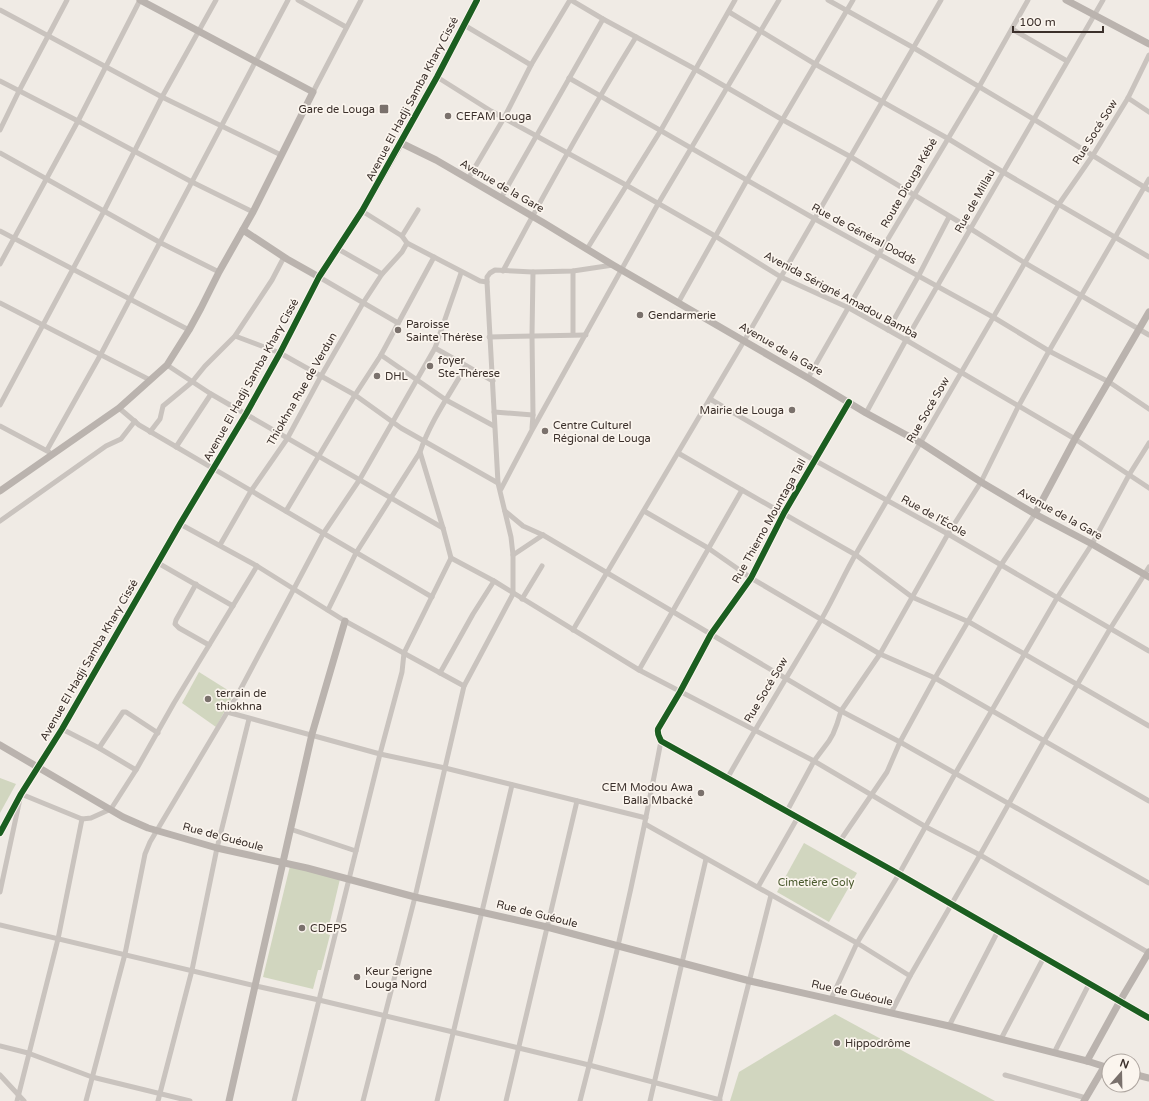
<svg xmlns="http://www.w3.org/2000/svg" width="1149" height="1101" font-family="'Varela Round',sans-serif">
<rect width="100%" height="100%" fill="#f0ebe5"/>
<g fill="#d1d6bf">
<polygon points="199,672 234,694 216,727 182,703"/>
<polygon points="0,778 16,784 0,813"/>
<polygon points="804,843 857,873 829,922 777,892"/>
<polygon points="290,866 340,879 327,934 330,935 321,970 318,970 313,989 263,977"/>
<polygon points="835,1014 995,1101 730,1101 739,1072"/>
</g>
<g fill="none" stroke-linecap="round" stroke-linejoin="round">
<g stroke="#c9c3be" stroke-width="5">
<polyline points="298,0 346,27"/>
<polyline points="571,0 603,19 695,69 783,120 851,157 971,229 1025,263 1149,335"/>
<polyline points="828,0 914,48 1035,120 1149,190"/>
<polyline points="0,10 162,97 281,155"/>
<polyline points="729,12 815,64 947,138 1003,172 1149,257"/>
<polyline points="464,25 531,65"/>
<polyline points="1012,29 1067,61"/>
<polyline points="437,77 491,111 626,185 715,236 781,277 849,308 906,340 1075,439 1149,488"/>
<polyline points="569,78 815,219 993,317 1049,351 1109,382 1149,409"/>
<polyline points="0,81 78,121 192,182 253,212"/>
<polyline points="313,92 361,0"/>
<polyline points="1128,98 1149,112"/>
<polyline points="0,130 19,91 67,0"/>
<polyline points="401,143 437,77 477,0"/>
<polyline points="0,153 161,243 219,272"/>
<polyline points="468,179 504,118 531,65 570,0"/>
<polyline points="501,198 603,19"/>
<polyline points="362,211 402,236 407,243 480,281 487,282 487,277 490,273 495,270 533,272 573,271 613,265"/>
<polyline points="0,231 189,330"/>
<polyline points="402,236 418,210"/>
<polyline points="587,249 661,130 735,0"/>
<polyline points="0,264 78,121 140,0"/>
<path d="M503 271C545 192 589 113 636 37"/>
<polyline points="573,271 573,334"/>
<polyline points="382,274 402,252 407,243"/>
<polyline points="0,303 150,380"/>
<polyline points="678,303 747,180 853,0"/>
<polyline points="888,330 919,275 949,217"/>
<polyline points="235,336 280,353 321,376 355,395 401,428 498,483"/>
<polyline points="489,337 586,335"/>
<polyline points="435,348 493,381"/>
<polyline points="381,355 446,400 494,426"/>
<polyline points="167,365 211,394 443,528"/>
<polyline points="808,378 879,254 979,87 1028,0"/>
<polyline points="710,399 814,460 948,534 1149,651"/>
<path d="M849 402 784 513 751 578 711 634 680 692 658 729C657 734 659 736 661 741L899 874 1149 1018"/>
<polyline points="0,405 104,211 162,97 216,0"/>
<polyline points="119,408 139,425 432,597"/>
<polyline points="494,412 533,415"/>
<polyline points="866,413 906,340 1103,0"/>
<polyline points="0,426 49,452"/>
<polyline points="532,428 533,415 532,335 533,272"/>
<polyline points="150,432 160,419 163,406 192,382 205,366 235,336 272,280 284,257"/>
<polyline points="176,447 211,394"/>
<polyline points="47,450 101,354 288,0"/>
<polyline points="678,453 742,490 856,555 912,597 969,622 1149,726"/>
<polyline points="501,489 531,432 658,204 779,0"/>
<polyline points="286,511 355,395 381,355 434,257"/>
<polyline points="505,511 523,526 543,535 841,711 900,742 1149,883"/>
<polyline points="644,511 708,548 751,578 880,654 935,678 1149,801"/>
<polyline points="0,521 106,446 121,439 135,421"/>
<polyline points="180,524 257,566 345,621 464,686"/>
<polyline points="220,545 251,491 287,439 321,376 363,303 382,274 338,249"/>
<polyline points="513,555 543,535"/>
<polyline points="451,558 494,581 639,670 814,761 926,827 980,855 1149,953"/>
<polyline points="158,563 233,606"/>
<polyline points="196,584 176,620 175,624 179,628 209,645"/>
<polyline points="522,599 542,566"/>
<path d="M328 610 356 553 420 452C430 422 450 394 466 366"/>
<polyline points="573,630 744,341 941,0"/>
<polyline points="639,670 742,490"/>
<polyline points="440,673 473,614 494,581"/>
<polyline points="227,712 380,754 445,768 646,818"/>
<polyline points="62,729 99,748 136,770"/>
<polyline points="99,748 123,712 126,712 158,733"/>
<path d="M728 777C758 724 790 672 821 620 834 598 844 574 857 552 924 436 991 320 1059 204L1093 155 1128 98 1149 55"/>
<polyline points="787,811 814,761 829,741 833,734 837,724 841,711 880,654 948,534 981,482 1018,407 1049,351 1149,179"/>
<polyline points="645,824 857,943 910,976"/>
<polyline points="290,829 356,851"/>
<polyline points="0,833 21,794 62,729 180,524 246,414 280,353 319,277 398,323"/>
<polyline points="840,841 887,772 900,742 935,678 1001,565 1035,514"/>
<polyline points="758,887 798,817"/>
<polyline points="0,892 21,794 82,819 91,818 111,809 136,770 174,703 257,566"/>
<polyline points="0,925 256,986 319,1000 453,1032 589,1065 720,1100"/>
<polyline points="831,999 857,943 899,874 955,774 1057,598 1092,544 1129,475 1149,443"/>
<polyline points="891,1013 910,976 980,855 1044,741 1110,629 1149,567"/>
<polyline points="949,1026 998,931"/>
<polyline points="1001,1039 1044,957"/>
<polyline points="0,1046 28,1053 92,1077 190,1101"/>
<polyline points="1054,1053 1089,984"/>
<polyline points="0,1075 24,1101"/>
<polyline points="1005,1075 1086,1098"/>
<polyline points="17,1101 58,939 82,819"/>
<polyline points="86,1101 125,954 145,854 150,842 238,694 323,534 360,479 435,348 461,273"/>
<polyline points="158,1101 192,970 217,848 249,719"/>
<polyline points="294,1101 380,754 402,672 404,653 451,558 443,528 420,452"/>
<polyline points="363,1101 415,897 464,686 513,594 513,555 511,537 498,483 487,282"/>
<polyline points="437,1101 512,785"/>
<polyline points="506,1101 577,801"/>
<path d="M580 1101C611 982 638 862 661 741"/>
<polyline points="650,1101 706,859"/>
<polyline points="719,1101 771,895"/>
</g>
<g stroke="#bab3ae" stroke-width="7">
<polyline points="1066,0 1149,44"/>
<polyline points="243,230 287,259 319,277 362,211 401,143 436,160 544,223 613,265 808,378 866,413 921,443 981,482 1035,514 1092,544 1149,577"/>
<polyline points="0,491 119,408 167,365 189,330 201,308 219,272 253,212 313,92 140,0"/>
<polyline points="1035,514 1075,439 1149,312"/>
<polyline points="0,745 123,817 148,828 217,848 307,868 415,897 547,927 750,981 949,1026 1087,1061 1109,1068"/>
<polyline points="1087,1061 1120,1001 1149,952"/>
<polyline points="1133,1074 1149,1078"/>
<polyline points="229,1101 312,734 345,621"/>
<polyline points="1084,1101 1104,1067"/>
</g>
<defs>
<g id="cycleway">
<path d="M849 402 784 513 751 578 711 634 680 692 658 729C657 734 659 736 661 741L899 874 1149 1018"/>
<polyline points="0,833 21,794 62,729 180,524 246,414 280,353 319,277 362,211 437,77 477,0"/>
</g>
</defs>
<use href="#cycleway" stroke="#fbf5ee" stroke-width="8"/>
<use href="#cycleway" stroke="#1b5e20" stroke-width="6"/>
</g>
<g fill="#7a716c" stroke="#fbf5ee" stroke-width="1.5">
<rect x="379" y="104" width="10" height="10" rx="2"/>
<circle cx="448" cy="116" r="4"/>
<circle cx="640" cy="315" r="4"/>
<circle cx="398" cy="330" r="4"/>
<circle cx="430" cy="366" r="4"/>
<circle cx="377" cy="376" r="4"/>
<circle cx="792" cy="410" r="4"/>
<circle cx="545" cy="431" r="4"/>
<circle cx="208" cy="699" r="4"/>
<circle cx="701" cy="793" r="4"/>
<circle cx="302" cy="928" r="4"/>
<circle cx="357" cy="977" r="4"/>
<circle cx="837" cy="1043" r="4"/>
</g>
<g text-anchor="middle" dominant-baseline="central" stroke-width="3.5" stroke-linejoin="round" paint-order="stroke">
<g font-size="11" fill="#3b302b" stroke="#fbf5ee">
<text transform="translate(412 99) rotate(-62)">Avenue El Hadji Samba Khary Cissé</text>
<text transform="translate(1095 132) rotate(-58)">Rue Socé Sow</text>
<text transform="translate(909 183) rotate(-60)">Route Diouga Kébé</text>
<text transform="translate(502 186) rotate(30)">Avenue de la Gare</text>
<text transform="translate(975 201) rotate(-61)">Rue de Millau</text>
<text transform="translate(864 234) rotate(28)">Rue de Général Dodds</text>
<text transform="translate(841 295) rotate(28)">Avenida Sérigné Amadou Bamba</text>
<text transform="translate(781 349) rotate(30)">Avenue de la Gare</text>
<text transform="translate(251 380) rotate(-61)">Avenue El Hadji Samba Khary Cissé</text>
<text transform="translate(302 389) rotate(-60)">Thiokhna Rue de Verdun</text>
<text transform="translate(928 410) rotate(-60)">Rue Socé Sow</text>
<text transform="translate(1060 514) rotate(29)">Avenue de la Gare</text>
<text transform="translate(934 516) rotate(29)">Rue de l'École</text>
<text transform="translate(769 521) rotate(-61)">Rue Thierno Mountaga Tall</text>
<text transform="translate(89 660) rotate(-60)">Avenue El Hadji Samba Khary Cissé</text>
<text transform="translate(766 690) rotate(-59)">Rue Socé Sow</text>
<text transform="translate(223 837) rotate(15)">Rue de Guéoule</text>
<text transform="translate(537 914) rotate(14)">Rue de Guéoule</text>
<text transform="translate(852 993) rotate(13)">Rue de Guéoule</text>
</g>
<g font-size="11" fill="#3b302b" stroke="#fbf5ee" text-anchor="start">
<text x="375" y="109" text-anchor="end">Gare de Louga</text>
<text x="456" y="116">CEFAM Louga</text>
<text x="648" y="315">Gendarmerie</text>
<text x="406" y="324">Paroisse<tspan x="406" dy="13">Sainte Thérèse</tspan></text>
<text x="438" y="360">foyer<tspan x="438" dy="13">Ste-Thérese</tspan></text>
<text x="385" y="376">DHL</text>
<text x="784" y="410" text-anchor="end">Mairie de Louga</text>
<text x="553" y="425">Centre Culturel<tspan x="553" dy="13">Régional de Louga</tspan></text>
<text x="216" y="693">terrain de<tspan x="216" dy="13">thiokhna</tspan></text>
<text x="693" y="787" text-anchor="end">CEM Modou Awa<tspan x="693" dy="13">Balla Mbacké</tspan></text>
<text x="310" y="928">CDEPS</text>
<text x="365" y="971">Keur Serigne<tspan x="365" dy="13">Louga Nord</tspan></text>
<text x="845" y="1043">Hippodrôme</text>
</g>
<g font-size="11" fill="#4a5a2e" stroke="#fbf5ee">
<text x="816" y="882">Cimetière Goly</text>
</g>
</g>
<g transform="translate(1121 1073) rotate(20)"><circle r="19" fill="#fbf5ee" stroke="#aea6a0"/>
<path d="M0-3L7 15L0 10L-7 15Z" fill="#7a716c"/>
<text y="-6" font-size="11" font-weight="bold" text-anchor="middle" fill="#3b302b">N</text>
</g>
<path d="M1013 26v6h90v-6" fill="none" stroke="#3b302b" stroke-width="2"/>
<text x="1019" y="26" font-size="12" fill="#3b302b" stroke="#fbf5ee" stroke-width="3" paint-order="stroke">100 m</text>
</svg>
